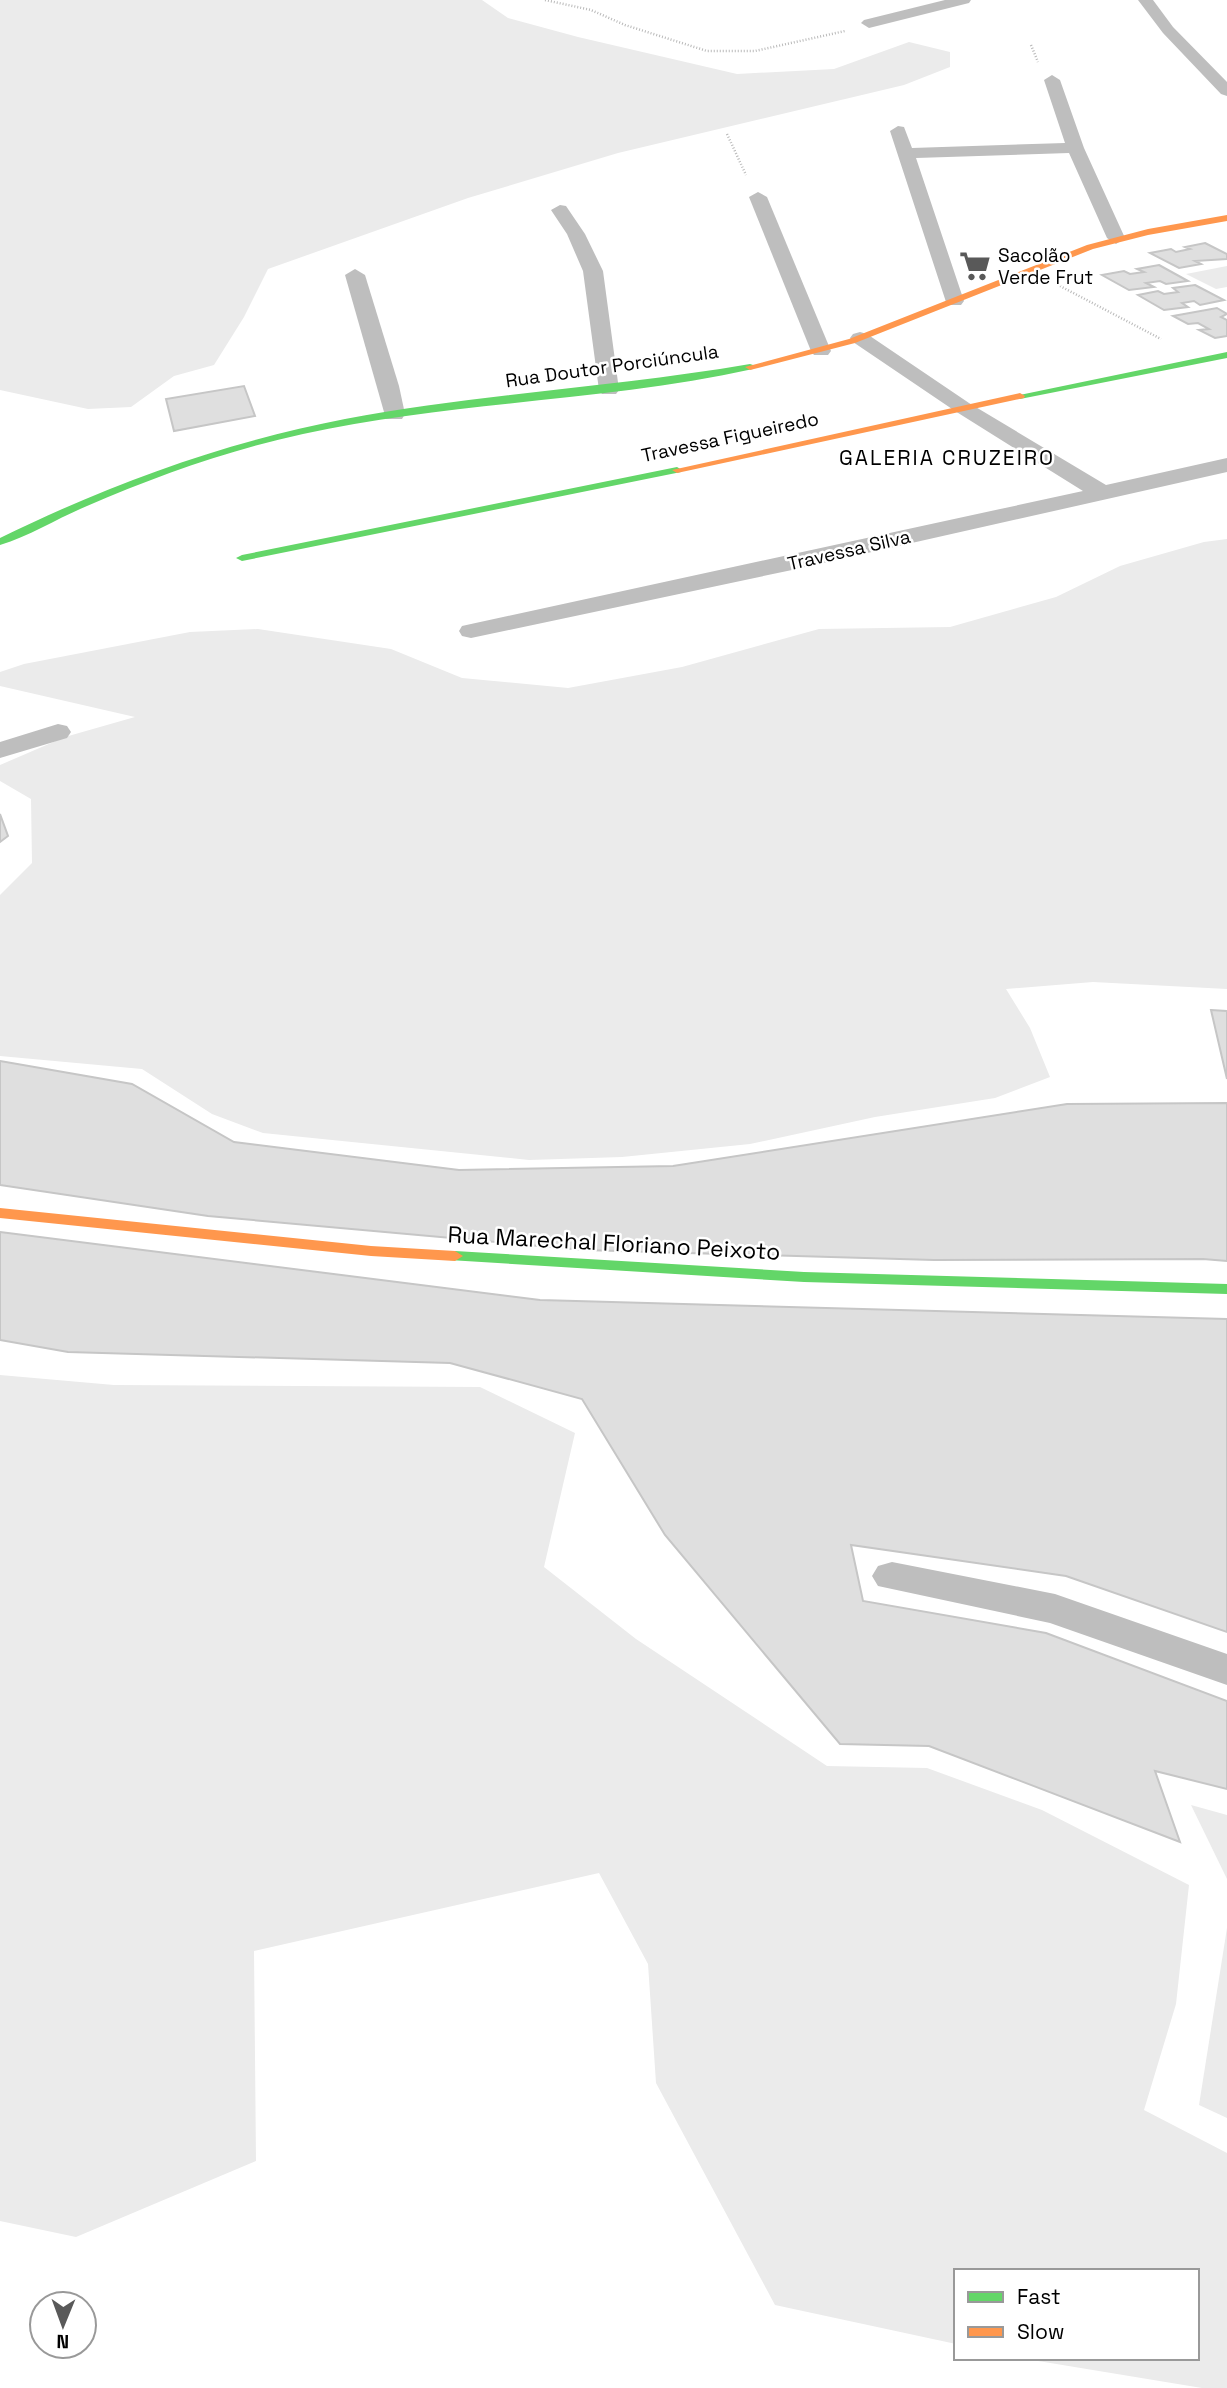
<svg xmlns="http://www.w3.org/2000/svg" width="1227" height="2388" font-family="'Space Grotesk',sans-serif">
<rect width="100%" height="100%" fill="#fff"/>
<g fill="#ebebeb">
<polygon points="0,0 482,0 508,18 578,37 737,74 834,69 909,42 950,52 950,67 904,85 618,153 468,198 268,269 244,317 214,365 174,376 131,407 88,409 0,390"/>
<polygon points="1227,266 1227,287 1216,289 1186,274"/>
<polygon points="1227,539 1227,989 1093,982 1006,989 1030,1028 1050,1077 995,1098 875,1117 750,1144 622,1157 529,1160 263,1133 212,1114 142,1069 0,1056 0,895 32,863 31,799 0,781 0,765 65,737 135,717 0,686 0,672 24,664 190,632 258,629 391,649 462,678 568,688 682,667 819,629 950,627 1056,597 1120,566 1204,542"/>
<polygon points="0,1375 114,1385 480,1387 575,1433 544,1567 636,1639 827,1766 927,1768 1042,1810 1189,1885 1176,2004 1144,2110 1227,2153 1227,2388 1202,2388 1020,2358 1197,2358 1197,2271 956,2271 956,2344 775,2305 656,2083 648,1964 599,1873 254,1951 256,2161 76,2237 0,2221"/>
<polygon points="1191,1805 1227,1815 1227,1879"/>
<polygon points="1227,1928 1227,2118 1199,2105"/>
</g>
<g fill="#dfdfdf" stroke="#c6c6c6" stroke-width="2">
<polygon points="1205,243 1227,254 1227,259 1195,261 1201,264 1179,268 1150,253 1171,249 1176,252 1190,249 1185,247"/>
<polygon points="1159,265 1188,281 1166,284 1160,281 1146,283 1154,287 1129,290 1102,275 1124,271 1130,274 1144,272 1137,269"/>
<polygon points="1195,285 1224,300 1200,305 1194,301 1182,303 1188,307 1164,310 1138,295 1158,291 1164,294 1178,292 1173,288"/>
<polygon points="1217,308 1227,314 1221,317 1227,320 1227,336 1215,338 1199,330 1209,329 1198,323 1188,324 1173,316"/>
<polygon points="244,386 255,416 174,431 166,399"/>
<polygon points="0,814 8,836 0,842"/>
<polygon points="1211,1010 1227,1011 1227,1079"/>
<polygon points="0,1061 132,1084 234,1142 459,1170 673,1166 1067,1104 1227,1103 1227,1261 1203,1259 934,1260 584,1250 208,1216 0,1185"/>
<polygon points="0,1232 540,1300 1227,1319 1227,1632 1066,1576 851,1545 863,1601 1046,1633 1227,1701 1227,1789 1155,1771 1180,1842 929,1746 840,1744 665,1535 582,1399 450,1363 68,1352 0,1340"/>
</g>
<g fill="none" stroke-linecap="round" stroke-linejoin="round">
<g stroke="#b9b9b9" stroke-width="2.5" stroke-dasharray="1 2" stroke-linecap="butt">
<polyline points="545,0 591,10 625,25 707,51 755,51 845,31"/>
<polyline points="1031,45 1038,62"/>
<polyline points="727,134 746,175"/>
<polyline points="1060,286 1161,339"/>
</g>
<g fill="#bebebe" fill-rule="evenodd">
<polygon points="945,0 971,0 969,3 869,28 861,23 864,20"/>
<polygon points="1138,0 1153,0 1173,27 1227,82 1227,96 1221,94 1163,33"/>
<polygon points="1052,75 1060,80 1084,148 1125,238 1116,244 1107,238 1069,153 916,158 964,301 961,305 947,305 890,131 898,126 904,127 912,148 1065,143 1044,80"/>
<polygon points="758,192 767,197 831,351 828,355 814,355 811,351 749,197"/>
<polygon points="560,205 566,206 585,234 603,271 619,390 616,394 602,394 599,390 583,271 567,234 551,210"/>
<polygon points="355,269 365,275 399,386 405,414 402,419 386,419 345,275"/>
<polygon points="860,332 867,334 969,403 1106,485 1227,458 1227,472 792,570 471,638 462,636 459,631 462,626 471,624 1083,491 955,411 853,342 850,338 853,334"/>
<polygon points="58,724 67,726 71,732 67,738 0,758 0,742"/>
<polygon points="892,1562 1055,1594 1227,1654 1227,1685 1050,1623 878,1586 872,1576 878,1566"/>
</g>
<g fill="#63d668" fill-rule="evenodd">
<polygon points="1227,352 1227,358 1020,399 1015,396"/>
<path d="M750 364 753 365V369C605 402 451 401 303 434 229 450 156 476 87 506 58 518 30 536 0 545V538C110 484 225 442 345 419 479 394 616 387 750 364Z"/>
<polygon points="677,467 682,470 681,472 242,561 236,558 242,555"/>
<polygon points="455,1251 804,1272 1227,1284 1227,1294 804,1282 449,1260 447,1256 449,1252"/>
</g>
<g fill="#ff974d" fill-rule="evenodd">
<polygon points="1227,215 1227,221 1148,235 1093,249 855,343 750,370 745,367 849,339 1087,245 1148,229"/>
<polygon points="1020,393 1025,396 1024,398 677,473 672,470"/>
<polygon points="0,1208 371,1246 455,1251 463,1256 455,1261 371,1256 0,1218"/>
</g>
</g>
<defs>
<symbol id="supermarket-bare" viewBox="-9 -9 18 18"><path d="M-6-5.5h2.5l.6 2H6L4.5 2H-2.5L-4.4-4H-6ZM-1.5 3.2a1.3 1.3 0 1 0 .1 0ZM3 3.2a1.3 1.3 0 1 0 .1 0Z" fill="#595959" stroke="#fff" stroke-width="2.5" paint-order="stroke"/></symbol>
</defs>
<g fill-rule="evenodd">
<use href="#supermarket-bare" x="953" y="244" width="44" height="44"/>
</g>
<g text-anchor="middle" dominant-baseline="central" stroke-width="5" stroke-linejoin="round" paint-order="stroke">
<g font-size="19" fill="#000" stroke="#fff" text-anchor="start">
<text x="998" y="255">Sacolão<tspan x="998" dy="22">Verde Frut</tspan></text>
</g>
<g font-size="19" fill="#000" stroke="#fff">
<text transform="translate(612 366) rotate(-8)">Rua Doutor Porciúncula</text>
<text transform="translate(730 437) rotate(-12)">Travessa Figueiredo</text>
<text transform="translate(849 550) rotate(-13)">Travessa Silva</text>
</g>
<g font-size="21" letter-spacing="2" fill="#000" stroke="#fff">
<text x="947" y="457">GALERIA CRUZEIRO</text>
</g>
<g font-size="23" fill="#000" stroke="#fff">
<text transform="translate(614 1243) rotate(3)">Rua Marechal Floriano Peixoto</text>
</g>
</g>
<rect x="954" y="2269" width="245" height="91" fill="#ffffff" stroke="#999999" stroke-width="2"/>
<rect x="968" y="2292" width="35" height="10" fill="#63d668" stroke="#999999" stroke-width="2"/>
<text x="1017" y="2304" font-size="21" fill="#000000">Fast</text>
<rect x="968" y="2327" width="35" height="10" fill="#ff974d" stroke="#999999" stroke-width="2"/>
<text x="1017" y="2339" font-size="21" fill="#000000">Slow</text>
<g transform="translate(63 2325) rotate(181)"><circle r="33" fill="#ffffff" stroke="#999999" stroke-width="2"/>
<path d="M0-5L12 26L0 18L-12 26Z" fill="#595959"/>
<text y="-10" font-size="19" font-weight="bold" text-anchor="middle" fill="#000000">N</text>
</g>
</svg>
